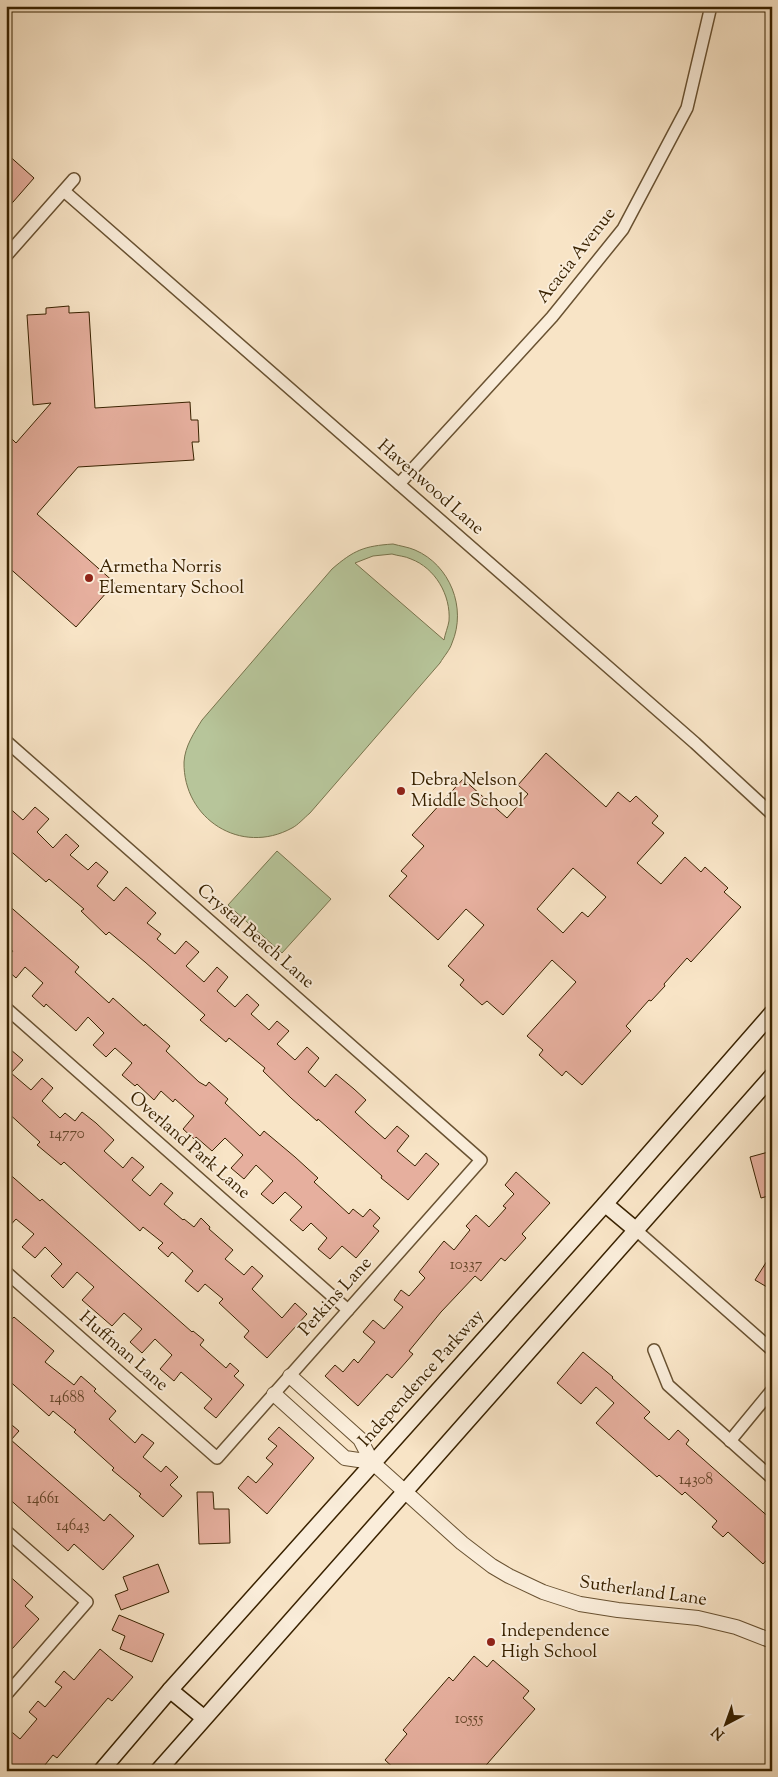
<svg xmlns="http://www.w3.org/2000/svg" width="778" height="1777" font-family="'Sorts Mill Goudy',serif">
<rect width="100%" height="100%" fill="#f8e4c6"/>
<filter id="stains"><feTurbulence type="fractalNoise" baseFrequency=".004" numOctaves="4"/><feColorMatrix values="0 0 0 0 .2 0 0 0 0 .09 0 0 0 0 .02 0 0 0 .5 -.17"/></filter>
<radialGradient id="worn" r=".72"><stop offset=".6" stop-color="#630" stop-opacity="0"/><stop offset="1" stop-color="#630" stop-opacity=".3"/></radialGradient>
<g fill="#b7c59a" stroke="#78744d" fill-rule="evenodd">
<path d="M393 544C400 546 408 547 415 550 450 565 467 608 452 643 450 650 444 656 440 663L310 813C304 818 298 825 292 828 241 856 183 819 184 762 185 746 194 733 202 720L332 569C354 550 364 546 393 544ZM392 554C398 556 405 556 411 559 435 568 451 595 449 621 448 627 445 634 444 640L355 563 373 556Z"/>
<polygon points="277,851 331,899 282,953 228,905"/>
</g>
<g fill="#e6af9e" stroke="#392200" fill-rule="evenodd">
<polygon points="6,153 34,178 6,210"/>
<polygon points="69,306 69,313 89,312 95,408 190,402 191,420 198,420 199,442 192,442 194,460 78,467 37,514 115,583 76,627 6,565 6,470 12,463 6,458 6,445 12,439 16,443 51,403 33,405 27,315 46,314 46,308"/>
<path d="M546 753 606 807 618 792 630 802 636 796 658 816 652 823 664 833 637 863 661 884 685 857 701 872 705 867 728 888 724 892 741 907 691 962 687 958 664 984 665 986 651 1001 649 1000 626 1026 631 1031 582 1085 566 1071 562 1076 539 1055 543 1050 527 1036 576 982 552 960 503 1015 487 1001 482 1005 460 985 464 980 448 966 484 925 466 909 438 940 389 896 407 876 401 871 424 846 412 835 463 779 507 818 528 794 518 785ZM573 868 606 897 588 917 582 912 563 933 537 909Z"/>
<polygon points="6,805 23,820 35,807 49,819 37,832 53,848 66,834 79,846 70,855 88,870 96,862 108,872 97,886 114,901 126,887 156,913 147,923 161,934 157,939 175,954 186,941 199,952 186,966 204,982 217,967 228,977 217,991 235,1007 247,994 259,1005 251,1014 269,1030 277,1021 289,1031 277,1044 295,1060 307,1047 319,1058 308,1072 325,1087 336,1074 354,1089 366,1100 355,1112 368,1124 385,1139 397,1126 409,1136 397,1151 415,1166 426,1153 439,1164 408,1200 381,1178 382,1176 318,1119 317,1121 291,1098 263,1071 265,1068 229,1038 226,1042 200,1020 205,1015 145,962 109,932 106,935 81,911 84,909 49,879 46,882 6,847"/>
<polygon points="6,903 79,967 75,972 109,1003 113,998 144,1026 145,1024 170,1046 166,1051 199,1082 206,1086 209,1082 228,1099 225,1103 260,1136 264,1131 295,1157 318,1178 314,1182 349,1214 353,1209 363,1217 370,1209 380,1218 373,1226 379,1231 356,1258 342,1246 330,1259 318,1249 327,1238 311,1223 303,1231 290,1220 302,1207 285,1192 273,1204 261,1194 273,1181 256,1165 244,1179 231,1168 243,1155 225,1138 212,1151 196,1137 194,1139 183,1129 194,1116 175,1099 173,1102 161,1091 154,1100 137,1084 135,1086 122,1075 132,1063 115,1048 106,1057 93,1045 104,1033 88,1017 76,1031 46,1004 44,1007 32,996 43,983 25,967 16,978 6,969 6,959 13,951 6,946"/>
<polygon points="11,1050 23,1060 11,1073 31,1090 42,1078 53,1088 42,1101 60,1118 65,1113 75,1121 82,1112 96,1123 114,1140 104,1151 123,1168 132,1157 144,1167 132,1180 150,1196 161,1183 173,1193 164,1204 183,1220 184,1219 194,1227 201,1218 210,1227 209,1229 233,1250 225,1259 244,1275 252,1266 263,1276 252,1289 282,1318 295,1303 307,1314 267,1358 244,1337 249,1331 219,1303 223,1299 205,1284 198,1292 185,1281 193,1271 172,1252 168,1257 158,1248 163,1243 143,1227 140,1231 64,1162 61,1165 37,1145 40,1142 6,1111 6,1055"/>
<polygon points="772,1151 772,1195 761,1198 750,1157"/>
<polygon points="6,1171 40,1201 42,1199 192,1332 193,1331 204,1340 200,1345 226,1368 230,1363 239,1371 234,1376 244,1385 216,1418 204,1408 212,1399 181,1372 174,1381 160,1369 172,1355 155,1339 142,1353 130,1342 142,1329 124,1313 112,1326 82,1300 94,1287 77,1272 63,1288 51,1276 62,1264 45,1247 35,1258 22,1247 34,1234 16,1219 6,1230"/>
<polygon points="516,1172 550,1203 522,1234 526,1238 505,1261 501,1258 481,1281 475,1276 441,1312 409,1351 413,1354 392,1378 387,1374 358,1406 325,1376 335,1365 343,1372 354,1359 358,1363 375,1342 363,1332 373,1320 384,1329 403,1307 394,1300 401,1290 409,1296 425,1278 419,1272 444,1241 454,1250 470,1230 466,1226 476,1215 489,1227 506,1208 503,1206 514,1194 505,1185"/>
<polygon points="772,1253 772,1290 755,1280"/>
<polygon points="14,1317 54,1351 45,1362 74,1385 81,1376 96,1389 94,1391 116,1411 109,1419 135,1443 142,1434 154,1443 143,1457 161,1472 166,1466 178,1477 170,1485 182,1496 163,1517 139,1496 141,1494 112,1470 114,1468 74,1432 76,1430 53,1411 49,1416 6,1378 6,1325"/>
<polygon points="583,1352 613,1377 612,1378 650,1412 644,1418 669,1440 678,1430 689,1440 686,1444 772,1520 772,1554 763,1564 728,1532 723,1537 712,1527 717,1521 704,1509 685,1492 682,1495 659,1475 657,1477 596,1423 614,1403 596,1387 581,1404 557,1383"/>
<polygon points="6,1420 19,1431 11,1440 104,1521 110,1514 134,1536 103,1570 74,1544 68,1551 6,1496"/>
<polygon points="279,1427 314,1458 267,1514 238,1488 248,1476 256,1483 273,1464 266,1458 277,1446 268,1439"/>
<polygon points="197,1492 213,1492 214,1509 229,1509 230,1543 199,1544"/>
<polygon points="158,1564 169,1592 121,1610 115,1595 128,1590 123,1577"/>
<polygon points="6,1573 33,1597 25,1606 39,1619 12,1649 6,1644"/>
<polygon points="119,1615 164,1634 152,1662 120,1649 125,1636 112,1630"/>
<polygon points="100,1649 133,1677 112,1701 108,1698 57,1758 53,1755 40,1771 11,1771 6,1767 6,1727 20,1739 37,1719 29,1712 38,1701 45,1707 62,1687 55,1682 64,1671 74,1680"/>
<polygon points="474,1656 487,1667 493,1660 529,1691 523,1698 535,1709 481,1771 397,1771 385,1760 407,1734 403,1730 449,1677 453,1681"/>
</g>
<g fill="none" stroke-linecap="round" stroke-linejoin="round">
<defs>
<g id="minor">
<polyline points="64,191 695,743 772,814"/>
<polyline points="6,256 74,179"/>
<polyline points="399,484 552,317 623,229 687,108 711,6"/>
<polyline points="6,741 481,1160 217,1458 6,1272"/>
<polyline points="6,1008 348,1310"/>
<polyline points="636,1230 772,1350"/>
<polyline points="654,1350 668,1385 772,1478"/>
<polyline points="730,1441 772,1390"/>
<polyline points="6,1531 87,1602 6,1695"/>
</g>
<g id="tertiary">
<polyline points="290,1376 360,1439 372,1462 462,1543 492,1566 509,1576 543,1592 580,1604 618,1610 698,1618 736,1627 772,1641"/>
<polyline points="274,1394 345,1458 372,1462"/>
</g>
<g id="secondary">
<polyline points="605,1204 636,1230"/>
<polyline points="170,1690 204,1718"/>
<polyline points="101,1771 170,1690 605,1204 772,1013"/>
<polyline points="158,1771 772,1076"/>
</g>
</defs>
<use href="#minor" stroke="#695232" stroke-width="14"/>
<use href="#tertiary" stroke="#695232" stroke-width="16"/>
<use href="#secondary" stroke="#392200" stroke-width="18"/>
<use href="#minor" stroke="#faedda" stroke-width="11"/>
<use href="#tertiary" stroke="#faedda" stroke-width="14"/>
<use href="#secondary" stroke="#faedda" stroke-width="15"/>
</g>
<g fill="#8f2418" stroke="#faedda" stroke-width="2">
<circle cx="89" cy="578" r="5"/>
<circle cx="401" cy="791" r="5"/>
<circle cx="491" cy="1642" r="5"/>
</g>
<g text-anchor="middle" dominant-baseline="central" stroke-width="4" stroke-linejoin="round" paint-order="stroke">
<g font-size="15" fill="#644528">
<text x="67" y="1134">14770</text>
<text x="466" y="1265">10337</text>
<text x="67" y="1398">14688</text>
<text x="696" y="1480">14308</text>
<text x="43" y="1499">14661</text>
<text x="73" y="1526">14643</text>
<text x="469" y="1719">10555</text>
</g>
<g font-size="18" fill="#392200" stroke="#faedda">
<text transform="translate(577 256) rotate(-52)">Acacia Avenue</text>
<text transform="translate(430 488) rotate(41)">Havenwood Lane</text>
<text transform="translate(255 937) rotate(41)">Crystal Beach Lane</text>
<text transform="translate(189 1146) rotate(41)">Overland Park Lane</text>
<text transform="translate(336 1297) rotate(-48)">Perkins Lane</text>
<text transform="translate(123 1352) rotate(41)">Huffman Lane</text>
<text transform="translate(422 1379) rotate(-48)">Independence Parkway</text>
<text transform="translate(643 1592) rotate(8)">Sutherland Lane</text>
</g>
<g font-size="18" fill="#392200" stroke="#faedda" text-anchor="start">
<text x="99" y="568">Armetha Norris<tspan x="99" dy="21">Elementary School</tspan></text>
<text x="411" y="781">Debra Nelson<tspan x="411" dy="21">Middle School</tspan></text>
<text x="501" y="1632">Independence<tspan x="501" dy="21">High School</tspan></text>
</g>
</g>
<rect width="778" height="1777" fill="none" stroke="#f8e4c6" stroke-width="25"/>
<rect x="8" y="8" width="763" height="1762" fill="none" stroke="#392200" stroke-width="2.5"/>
<rect x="12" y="12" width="753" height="1752" fill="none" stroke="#392200"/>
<g transform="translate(726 1724) rotate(221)" stroke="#faedda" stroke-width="4" paint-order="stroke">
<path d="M0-4L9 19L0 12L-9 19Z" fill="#392200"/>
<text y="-8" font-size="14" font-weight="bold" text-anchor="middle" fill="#392200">N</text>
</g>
<rect width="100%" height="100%" filter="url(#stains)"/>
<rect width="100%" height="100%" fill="url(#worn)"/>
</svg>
